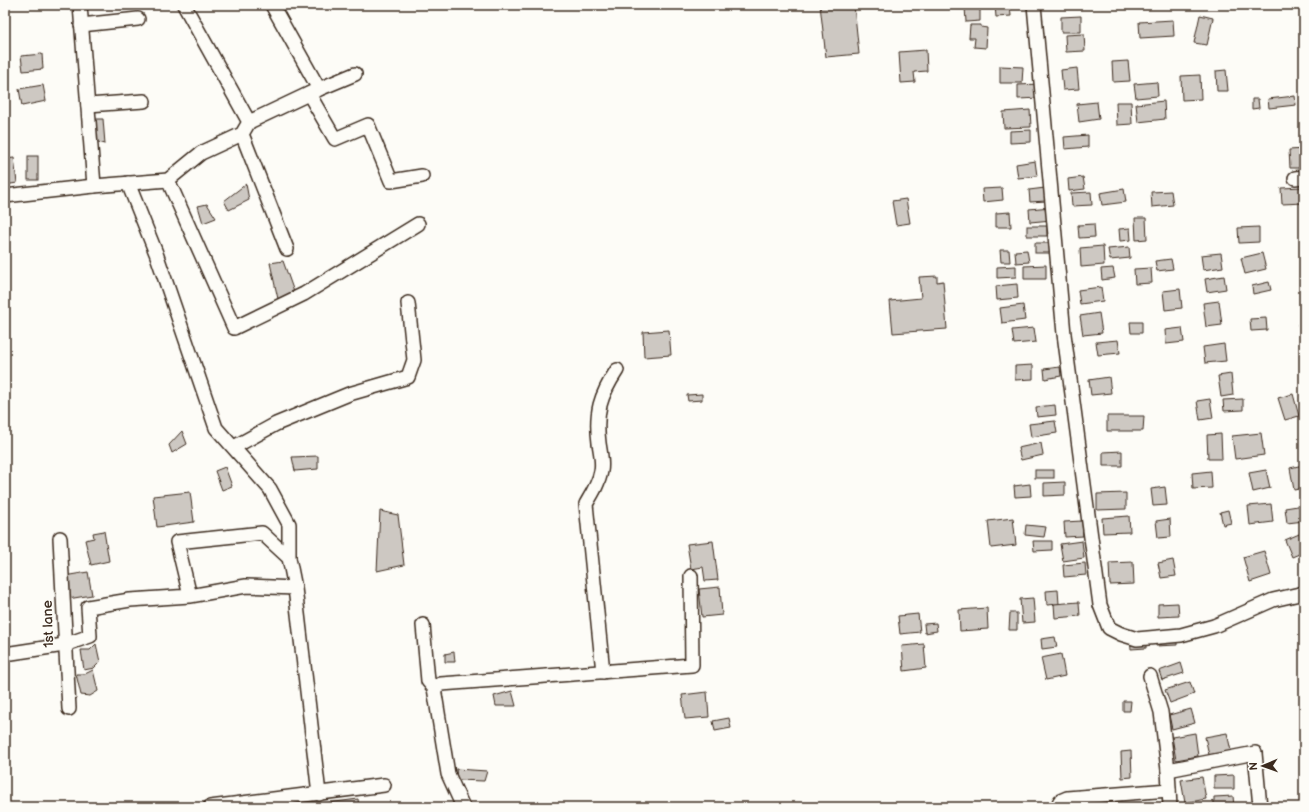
<svg xmlns="http://www.w3.org/2000/svg" width="1309" height="812" font-family="'Balsamiq Sans',sans-serif">
<rect width="100%" height="100%" fill="#fdfcf7"/>
<filter id="ink" filterUnits="userSpaceOnUse"><feTurbulence type="fractalNoise" baseFrequency=".025" numOctaves="2"/><feDisplacementMap in="SourceGraphic" scale="8" xChannelSelector="R" yChannelSelector="G"/><feConvolveMatrix kernelMatrix="1 2 1 2 8 2 1 2 1" color-interpolation-filters="sRGB"/></filter>
<g filter="url(#ink)">
<g fill="#cdc8c2" stroke="#3b2a1e">
<polygon points="820,5 854,5 859,54 826,57"/>
<polygon points="995,5 1010,5 1011,16 996,17"/>
<polygon points="965,7 980,7 980,21 966,22"/>
<polygon points="1200,15 1213,18 1207,45 1194,43"/>
<polygon points="1081,16 1081,32 1061,32 1061,17"/>
<polygon points="1173,20 1174,36 1140,38 1139,22"/>
<polygon points="970,25 981,25 981,27 987,28 986,48 974,47 975,38 969,38"/>
<polygon points="1084,34 1085,51 1066,52 1065,35"/>
<polygon points="926,50 927,71 914,72 915,82 901,83 899,52"/>
<polygon points="42,54 43,69 23,71 21,56"/>
<polygon points="1128,61 1130,81 1113,82 1112,62"/>
<polygon points="1000,66 1023,67 1022,83 1000,83"/>
<polygon points="1077,68 1079,89 1063,90 1061,70"/>
<polygon points="1226,70 1228,91 1217,91 1216,71"/>
<polygon points="1200,75 1201,99 1182,100 1181,76"/>
<polygon points="1157,82 1158,96 1136,98 1134,84"/>
<polygon points="1039,84 1040,98 1018,99 1018,85"/>
<polygon points="43,85 46,101 22,106 19,89"/>
<polygon points="1295,96 1296,105 1269,108 1268,99"/>
<polygon points="1252,99 1258,99 1259,108 1252,109"/>
<polygon points="1164,101 1165,119 1138,122 1136,104"/>
<polygon points="1097,102 1099,119 1079,122 1077,104"/>
<polygon points="1116,102 1131,102 1132,124 1117,125"/>
<polygon points="1030,110 1031,127 1004,128 1003,112"/>
<polygon points="94,119 103,119 105,144 95,141"/>
<polygon points="1031,130 1031,142 1010,143 1010,131"/>
<polygon points="1088,135 1088,147 1065,149 1064,137"/>
<polygon points="1304,149 1304,168 1290,168 1289,150"/>
<rect x="28" y="156" width="10" height="24"/>
<polygon points="14,158 17,183 5,185 5,159"/>
<polygon points="1035,161 1037,176 1018,178 1016,164"/>
<polygon points="1083,177 1085,189 1069,191 1068,179"/>
<polygon points="246,184 249,200 229,210 224,201"/>
<polygon points="1304,187 1304,203 1282,204 1281,188"/>
<polygon points="1002,188 1003,200 983,202 982,189"/>
<polygon points="1045,188 1046,201 1030,202 1029,190"/>
<polygon points="1124,189 1126,202 1102,205 1100,193"/>
<polygon points="1171,191 1173,205 1152,207 1151,192"/>
<polygon points="1091,192 1092,205 1072,206 1071,193"/>
<polygon points="906,199 910,223 896,225 892,201"/>
<polygon points="207,204 216,218 203,223 198,206"/>
<polygon points="1051,207 1052,220 1030,222 1029,209"/>
<polygon points="1010,212 1011,227 996,227 996,213"/>
<polygon points="1135,218 1146,218 1147,239 1136,240"/>
<polygon points="1094,224 1095,237 1079,238 1078,225"/>
<rect x="1027" y="226" width="20" height="10"/>
<polygon points="1259,227 1259,242 1239,243 1238,228"/>
<polygon points="1130,228 1131,240 1120,241 1119,229"/>
<rect x="1035" y="243" width="17" height="10"/>
<polygon points="1103,246 1104,265 1081,267 1080,248"/>
<polygon points="1129,247 1130,258 1110,260 1108,249"/>
<polygon points="1000,250 1009,250 1010,262 1001,262"/>
<polygon points="1027,250 1029,262 1016,263 1015,251"/>
<polygon points="1221,253 1223,267 1203,270 1201,255"/>
<polygon points="1262,253 1266,269 1245,274 1241,258"/>
<polygon points="1171,259 1173,269 1157,271 1155,261"/>
<polygon points="283,261 294,292 278,299 270,263"/>
<polygon points="1046,265 1046,279 1024,279 1024,266"/>
<polygon points="1016,266 1016,277 997,278 997,267"/>
<polygon points="1113,268 1115,278 1102,280 1101,269"/>
<polygon points="1151,268 1152,283 1135,284 1134,269"/>
<polygon points="937,276 937,282 943,281 947,329 893,333 890,301 921,298 919,277"/>
<polygon points="1224,276 1226,289 1207,292 1205,279"/>
<polygon points="1269,282 1271,290 1253,294 1252,286"/>
<polygon points="1017,284 1018,298 997,300 996,286"/>
<polygon points="1101,287 1103,301 1080,304 1078,290"/>
<polygon points="1180,289 1182,308 1165,310 1163,291"/>
<polygon points="1219,301 1222,325 1206,327 1203,303"/>
<polygon points="1023,305 1025,320 1002,323 1000,308"/>
<polygon points="1099,313 1102,333 1083,335 1080,316"/>
<polygon points="1266,318 1267,330 1251,331 1250,319"/>
<polygon points="1130,322 1142,322 1142,333 1131,333"/>
<polygon points="1298,324 1304,324 1304,338 1301,338"/>
<polygon points="1034,328 1036,342 1014,344 1012,330"/>
<polygon points="1182,328 1184,342 1166,344 1165,330"/>
<polygon points="669,330 671,355 644,357 643,332"/>
<polygon points="1118,340 1120,353 1098,355 1096,342"/>
<polygon points="1224,344 1226,361 1205,363 1203,347"/>
<polygon points="1033,365 1033,379 1015,380 1015,366"/>
<polygon points="1060,367 1061,376 1045,379 1044,369"/>
<polygon points="1231,374 1233,395 1221,397 1218,376"/>
<polygon points="1109,377 1111,393 1091,395 1089,380"/>
<polygon points="702,394 702,400 688,401 687,395"/>
<polygon points="1293,394 1299,416 1285,420 1278,398"/>
<polygon points="1210,399 1213,418 1200,420 1197,401"/>
<polygon points="1243,399 1243,410 1224,411 1223,400"/>
<polygon points="1055,405 1056,415 1037,417 1036,407"/>
<polygon points="1107,416 1144,416 1143,431 1107,431"/>
<polygon points="1055,421 1057,433 1031,437 1029,424"/>
<polygon points="182,431 187,444 172,453 169,445"/>
<polygon points="1261,433 1264,455 1235,459 1232,436"/>
<polygon points="1221,434 1222,459 1208,459 1207,435"/>
<polygon points="1041,443 1043,455 1021,460 1018,448"/>
<polygon points="1122,451 1122,466 1103,466 1103,452"/>
<polygon points="318,456 318,469 295,471 292,457"/>
<polygon points="1303,465 1304,488 1294,490 1290,468"/>
<polygon points="225,467 232,486 222,490 215,471"/>
<rect x="1035" y="470" width="19" height="8"/>
<polygon points="1266,470 1270,488 1253,492 1249,473"/>
<polygon points="1211,471 1212,488 1193,489 1192,473"/>
<polygon points="1065,482 1065,495 1044,496 1044,483"/>
<polygon points="1030,484 1031,496 1015,497 1014,486"/>
<polygon points="1165,487 1167,505 1153,506 1151,489"/>
<polygon points="190,492 194,522 157,527 153,496"/>
<polygon points="1126,493 1126,509 1097,510 1097,494"/>
<polygon points="1271,504 1273,522 1250,525 1248,506"/>
<polygon points="1304,505 1304,521 1287,523 1285,508"/>
<polygon points="1228,510 1231,523 1223,525 1220,512"/>
<polygon points="380,511 398,515 404,565 377,571"/>
<polygon points="1129,516 1130,532 1103,533 1102,518"/>
<polygon points="1013,518 1016,545 991,548 988,521"/>
<polygon points="1170,519 1171,537 1158,538 1156,521"/>
<polygon points="1082,521 1083,536 1065,537 1064,522"/>
<polygon points="1026,525 1046,527 1044,537 1025,535"/>
<polygon points="104,531 109,561 91,565 85,540 94,538 93,533"/>
<polygon points="1304,532 1304,552 1292,557 1285,540"/>
<polygon points="713,541 718,580 705,581 703,567 691,569 687,544"/>
<polygon points="1033,541 1052,541 1052,550 1034,551"/>
<polygon points="1082,541 1084,558 1063,561 1060,544"/>
<polygon points="1264,551 1271,575 1250,582 1243,557"/>
<polygon points="1173,560 1176,576 1161,578 1158,563"/>
<polygon points="1133,562 1134,584 1110,585 1109,563"/>
<polygon points="1085,563 1086,575 1064,577 1063,565"/>
<polygon points="88,572 92,595 68,599 64,576"/>
<polygon points="720,587 722,615 702,617 699,589"/>
<polygon points="1058,590 1059,604 1047,605 1046,591"/>
<polygon points="1033,598 1035,622 1022,623 1020,599"/>
<polygon points="1079,602 1080,616 1055,618 1054,604"/>
<polygon points="1178,603 1179,616 1158,617 1158,604"/>
<polygon points="987,608 988,629 960,631 959,610"/>
<polygon points="1010,613 1017,613 1017,630 1009,630"/>
<polygon points="918,614 920,632 900,634 898,616"/>
<polygon points="936,623 937,631 925,633 924,624"/>
<polygon points="1146,635 1146,648 1131,649 1130,636"/>
<polygon points="1156,636 1177,636 1177,645 1156,646"/>
<polygon points="1055,637 1057,647 1042,649 1041,639"/>
<polygon points="96,644 100,662 94,668 84,670 81,650 90,650"/>
<polygon points="924,644 926,668 904,671 902,646"/>
<polygon points="454,652 455,662 445,662 445,654"/>
<polygon points="1061,654 1065,676 1046,680 1041,658"/>
<polygon points="1181,663 1184,673 1162,680 1159,671"/>
<polygon points="93,670 98,691 90,696 81,695 76,674 85,674"/>
<polygon points="1190,682 1194,694 1170,703 1165,690"/>
<polygon points="512,691 516,706 496,706 494,696"/>
<polygon points="707,692 709,717 685,719 682,695"/>
<polygon points="1123,701 1131,701 1130,711 1123,711"/>
<polygon points="1191,709 1195,723 1172,729 1169,715"/>
<polygon points="729,718 731,728 715,731 713,721"/>
<polygon points="1195,733 1198,756 1176,760 1172,737"/>
<polygon points="1227,733 1231,751 1209,755 1205,737"/>
<polygon points="1131,751 1132,777 1122,778 1121,752"/>
<polygon points="456,769 487,771 484,781 457,780"/>
<polygon points="1234,775 1234,789 1214,789 1214,776"/>
<polygon points="1202,777 1206,799 1185,803 1181,780"/>
<polygon points="1233,796 1234,807 1214,807 1214,797"/>
<polygon points="358,799 359,807 328,807 328,803"/>
<polygon points="1053,803 1053,807 1038,807 1037,804"/>
<polygon points="1210,805 1210,807 1186,807"/>
</g>
<g fill="none" stroke-linecap="round" stroke-linejoin="round">
<defs>
<g id="minor">
<polyline points="80,5 94,186"/>
<polyline points="272,5 319,89"/>
<polyline points="1034,5 1064,334 1100,605 1109,628 1121,634 1137,639 1181,635 1214,626 1273,600 1304,593"/>
<polyline points="81,25 138,19"/>
<polyline points="309,94 335,139 368,125 391,181 422,176"/>
<polyline points="88,105 144,101"/>
<polyline points="249,122 319,89 355,74"/>
<polyline points="242,134 287,249"/>
<polyline points="1295,178 1304,177"/>
<polyline points="168,180 234,328 304,294 418,224"/>
<polyline points="128,183 156,253 216,428 270,489 289,524 289,558"/>
<polyline points="5,196 94,186 168,180 201,153 242,134 249,122 184,5"/>
<polyline points="234,447 276,424 349,394 408,377 414,360 408,303"/>
<polyline points="60,538 69,709"/>
<polyline points="295,588 319,794"/>
<polyline points="423,625 428,681 434,688 448,774 463,807"/>
<polyline points="5,654 64,645 90,636 88,607 130,600 190,596 177,542 262,533 289,558 295,588 246,586 190,596"/>
<path d="M603 672 586 504C592 494 599 483 601 471 603 462 600 451 599 443 595 412 600 396 617 370"/>
<polyline points="1150,676 1161,712 1168,770 1170,807"/>
<polyline points="434,688 441,684 692,665 691,576"/>
<polyline points="1168,770 1255,753 1260,807"/>
<polyline points="210,807 384,785"/>
<polyline points="1057,807 1060,801 1067,798 1169,790"/>
</g>
</defs>
<use href="#minor" stroke="#3b2a1e" stroke-width="16"/>
<use href="#minor" stroke="#fdfcf7" stroke-width="13"/>
</g>
</g>
<g text-anchor="middle" dominant-baseline="central" stroke-width="3" stroke-linejoin="round" paint-order="stroke">
<g font-size="14" fill="#3b2a1e" stroke="#fdfcf7">
<text transform="translate(48 624) rotate(-92)">1st lane</text>
</g>
</g>
<rect width="1309" height="812" fill="none" stroke="#fdfcf7" stroke-width="20"/>
<rect x="10" y="10" width="1289" height="792" fill="none" stroke="#3b2a1e" stroke-width="1.5" filter="url(#ink)"/>
<g transform="translate(1263 766) rotate(268)" stroke="#fdfcf7" stroke-width="3" paint-order="stroke">
<path d="M0-3L7 15L0 10L-7 15Z" fill="#3b2a1e"/>
<text y="-6" font-size="11" font-weight="bold" text-anchor="middle" fill="#3b2a1e">N</text>
</g>
</svg>
